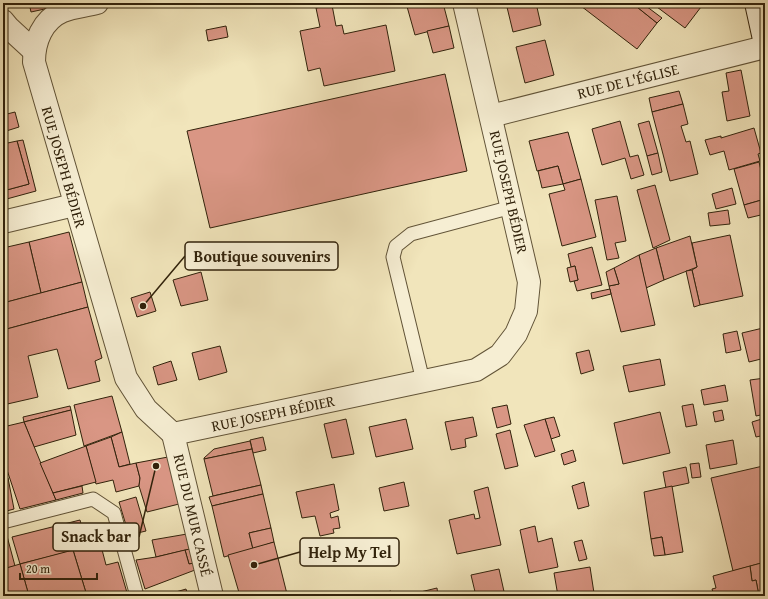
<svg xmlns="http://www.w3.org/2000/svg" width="768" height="599" font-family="'Gentium Book Plus',serif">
<rect width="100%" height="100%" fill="#f1e5bb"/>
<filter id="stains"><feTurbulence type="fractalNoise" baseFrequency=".005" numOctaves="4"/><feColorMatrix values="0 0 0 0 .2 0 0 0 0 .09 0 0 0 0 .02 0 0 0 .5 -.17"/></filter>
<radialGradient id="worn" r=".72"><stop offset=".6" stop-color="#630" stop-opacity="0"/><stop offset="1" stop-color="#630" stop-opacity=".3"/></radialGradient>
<g fill="#d99684" stroke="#31220b">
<polygon points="29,3 72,3 31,12"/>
<polygon points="406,3 443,3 449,26 415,35"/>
<polygon points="506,3 536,3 541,25 513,32"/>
<polygon points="577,3 632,3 657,23 637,49"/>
<polygon points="632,3 642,3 662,18 657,23"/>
<polygon points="660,3 704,3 685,28 657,7"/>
<polygon points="332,5 336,26 342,25 344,34 386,25 395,71 324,86 320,68 308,71 300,31 320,27 316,8"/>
<polygon points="226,26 228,37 208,41 206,30"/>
<polygon points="449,26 454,48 433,53 427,31"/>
<polygon points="545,40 554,75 525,83 516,47"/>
<polygon points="741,70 750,116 727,121 722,92 729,91 726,73"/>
<polygon points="445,74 467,171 210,228 187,131"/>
<polygon points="679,91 683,104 652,112 649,98"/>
<polygon points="683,104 688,124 681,126 686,142 690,141 698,174 670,181 652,112"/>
<polygon points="15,112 19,127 3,132 3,115"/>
<polygon points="620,121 630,157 638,155 644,175 631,179 625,158 602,165 592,129"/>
<polygon points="649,121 658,153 647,156 638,124"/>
<polygon points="754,128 761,153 758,154 760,161 729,170 724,151 710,155 705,140 721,136 721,138"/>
<polygon points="568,132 581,179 563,184 558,166 537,171 529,141"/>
<polygon points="23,140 36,191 3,200 3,191 29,184 17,141"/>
<polygon points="17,141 29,184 3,191 3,144"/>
<polygon points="658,153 662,172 652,175 647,156"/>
<polygon points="759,162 765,186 765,199 744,205 734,169"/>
<polygon points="558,166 563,184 542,188 538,171"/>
<polygon points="581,179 596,237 562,246 549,194 565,190 563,184"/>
<polygon points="655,185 670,240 653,248 637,190"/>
<polygon points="732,188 736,204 716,209 712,194"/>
<polygon points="617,196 626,241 615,243 619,258 607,260 595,200"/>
<polygon points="765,199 765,214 748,218 744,205"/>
<polygon points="728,210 730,224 710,226 708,213"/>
<polygon points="69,232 82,282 41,293 29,242"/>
<polygon points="730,235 743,296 700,305 692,270 697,267 692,243"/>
<polygon points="690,236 697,267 664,280 656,248"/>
<polygon points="29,242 41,293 3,303 3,248"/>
<polygon points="592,247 602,285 577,291 574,281 578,280 575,266 571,267 568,254"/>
<polygon points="656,248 664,280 646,288 639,255"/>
<polygon points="639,255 655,325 621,332 609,286 619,284 614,268"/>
<polygon points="575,266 578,280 570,282 567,268"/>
<polygon points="614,268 619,284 609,286 606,272"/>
<polygon points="692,270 700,305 694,307 686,271"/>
<polygon points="201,272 208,300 181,306 173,280"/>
<polygon points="82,282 88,307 3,330 3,303"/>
<polygon points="610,289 611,294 592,299 591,293"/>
<polygon points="150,292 156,311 137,317 131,298"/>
<polygon points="88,307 102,358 95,361 100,381 68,389 57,349 28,356 38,397 3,405 3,330"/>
<polygon points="763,328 765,337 765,358 749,362 742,333"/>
<polygon points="737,331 741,350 726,353 723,334"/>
<polygon points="220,346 227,372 199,380 192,353"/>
<polygon points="589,350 594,370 581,374 576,353"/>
<polygon points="660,359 665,385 629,392 623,366"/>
<polygon points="171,361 177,380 158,385 153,367"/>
<polygon points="765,378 765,414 756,416 750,380"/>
<polygon points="725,385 728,401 704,405 701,390"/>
<polygon points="112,396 122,432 84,446 74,405"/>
<polygon points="693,404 697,425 686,427 682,406"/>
<polygon points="507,405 511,424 497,428 492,408"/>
<polygon points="70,406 71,410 24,422 23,417"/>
<polygon points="71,410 76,435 34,447 24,422"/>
<polygon points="722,410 724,420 715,422 713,412"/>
<polygon points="660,412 670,453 623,464 614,423"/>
<polygon points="473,417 477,436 465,439 466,447 451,450 445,422"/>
<polygon points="554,417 560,436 551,439 545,419"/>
<polygon points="765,418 765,435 756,437 752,422"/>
<polygon points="346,419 354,454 332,458 324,424"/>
<polygon points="406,419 413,449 376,457 369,427"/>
<polygon points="545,419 555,451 535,457 524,425"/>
<polygon points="24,422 56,500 20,509 3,458 3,427"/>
<polygon points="510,430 518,466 505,469 496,434"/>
<polygon points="122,432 130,464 119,467 111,437"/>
<polygon points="111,437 119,467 136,463 140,478 139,486 116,492 113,480 96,484 86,446"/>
<polygon points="263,437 266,450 253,453 250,440"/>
<polygon points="733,440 737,464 710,469 706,445"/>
<polygon points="250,441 252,449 204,459 204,458 214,449"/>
<polygon points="86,446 96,482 53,493 40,463"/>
<polygon points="252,449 261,485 213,496 204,459"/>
<polygon points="573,450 576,461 564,465 561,454"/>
<polygon points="168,457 179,504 147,512 139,486 140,478 136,463"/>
<polygon points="699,463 701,477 692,478 690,464"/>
<polygon points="763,466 765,472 765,562 733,571 711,478"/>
<polygon points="686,467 689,483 666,488 663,472"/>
<polygon points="8,478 14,509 3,512 3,479"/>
<polygon points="404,482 409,506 384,511 379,488"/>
<polygon points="584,482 589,506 578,509 572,486"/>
<polygon points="334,484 339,510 330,513 331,518 338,516 340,528 333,529 334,533 320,536 315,516 302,518 296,492"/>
<polygon points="261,485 263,494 212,506 209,497"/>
<polygon points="82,486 83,493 56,500 53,493"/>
<polygon points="672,486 683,552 665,555 662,537 651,539 644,492"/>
<polygon points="488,487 501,545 457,554 449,520 474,514 475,519 480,518 474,491"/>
<polygon points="263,494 271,528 249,533 253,549 224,557 212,506"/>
<polygon points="136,497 146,531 129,535 119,502"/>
<polygon points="80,520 87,547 20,564 12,537"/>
<polygon points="535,526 538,542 552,538 558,567 529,573 520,530"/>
<polygon points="271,528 274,542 253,549 249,533"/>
<polygon points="187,534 190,549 156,557 152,540"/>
<polygon points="7,536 15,566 3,569 3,537"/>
<polygon points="662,537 665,555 654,556 651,539"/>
<polygon points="582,540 587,559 579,561 574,542"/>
<polygon points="100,542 106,565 118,562 128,596 87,596 73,550"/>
<polygon points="274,542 287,594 282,596 240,596 228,555"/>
<polygon points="190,549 194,563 189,564 185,550"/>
<polygon points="73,550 87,596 29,596 20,564"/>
<polygon points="185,550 189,564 194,563 195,570 145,589 136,560 156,557"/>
<polygon points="765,562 765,596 759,596 756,580 752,581 750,566"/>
<polygon points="20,564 29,596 6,596 3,586 3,569"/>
<polygon points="750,566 752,581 756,580 759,596 714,596 712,589 716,588 713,576"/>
<polygon points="590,567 594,593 580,596 558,596 554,573"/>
<polygon points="499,569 505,596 476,596 471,575"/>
<polygon points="437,588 438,596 408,596 408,595"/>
<polygon points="186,589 188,596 162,596"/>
<polygon points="391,591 392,596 369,596"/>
</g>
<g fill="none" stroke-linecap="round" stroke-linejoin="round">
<defs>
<g id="lane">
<polyline points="423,381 393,257 396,246 411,234 512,207"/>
<polyline points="3,522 93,499 114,513 137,596"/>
</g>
<g id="street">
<path d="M97 3C86 6 73 7 63 11 42 20 34 42 34 62L126 378 146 409 173 434"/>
<polyline points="3,21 8,27 34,51"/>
<polyline points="491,116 765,47"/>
<polyline points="3,222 74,205"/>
<polyline points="173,434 476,370 500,355 516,334 526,311 529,282 464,3"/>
<polyline points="173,434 212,596"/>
</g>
<polyline id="secondary" points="756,3 765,44"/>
</defs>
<use href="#lane" stroke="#615337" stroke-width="15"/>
<use href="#street" stroke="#615337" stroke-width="24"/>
<use href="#secondary" stroke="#31220b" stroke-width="24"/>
<use href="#lane" stroke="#f6eed3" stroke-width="13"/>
<use href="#street" stroke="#f6eed3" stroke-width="22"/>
<use href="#secondary" stroke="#f6eed3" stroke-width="22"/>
</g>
<g text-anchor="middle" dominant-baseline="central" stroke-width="3" stroke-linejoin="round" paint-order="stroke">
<g font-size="15" fill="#31220b" stroke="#f6eed3">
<text transform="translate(628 81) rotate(-14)">RUE DE L'ÉGLISE</text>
<text transform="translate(64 167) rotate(74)">RUE JOSEPH BÉDIER</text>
<text transform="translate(509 192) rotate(77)">RUE JOSEPH BÉDIER</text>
<text transform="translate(273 413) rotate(-12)">RUE JOSEPH BÉDIER</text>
<text transform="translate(193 515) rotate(77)">RUE DU MUR CASSÉ</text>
</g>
</g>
<path fill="none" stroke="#31220b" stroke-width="1.5" d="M143 306L185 256M156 466L139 537M254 565L300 552"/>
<g fill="#31220b" stroke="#f6eed3" stroke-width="1.5">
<circle cx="143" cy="306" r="4"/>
<circle cx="156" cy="466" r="4"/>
<circle cx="254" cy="565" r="4"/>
</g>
<g fill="#f6eed3" stroke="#31220b" stroke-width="1.5">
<rect x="185" y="242" width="153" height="28" rx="4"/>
<rect x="53" y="523" width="86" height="28" rx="4"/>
<rect x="300" y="538" width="99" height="28" rx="4"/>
</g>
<g font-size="16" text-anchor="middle" font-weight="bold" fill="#31220b">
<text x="262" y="262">Boutique souvenirs</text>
<text x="96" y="542">Snack bar</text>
<text x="350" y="558">Help My Tel</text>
</g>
<rect width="768" height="599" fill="none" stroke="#f1e5bb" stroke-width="16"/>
<rect x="4" y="4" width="760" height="591" fill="none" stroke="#31220b" stroke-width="2"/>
<rect x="8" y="8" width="752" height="583" fill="none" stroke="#31220b"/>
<path d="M20 573v6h77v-6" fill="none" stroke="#31220b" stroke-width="2"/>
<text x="26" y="573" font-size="12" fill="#31220b" stroke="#f6eed3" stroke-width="3" paint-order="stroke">20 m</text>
<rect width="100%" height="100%" filter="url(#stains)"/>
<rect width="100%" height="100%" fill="url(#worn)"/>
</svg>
